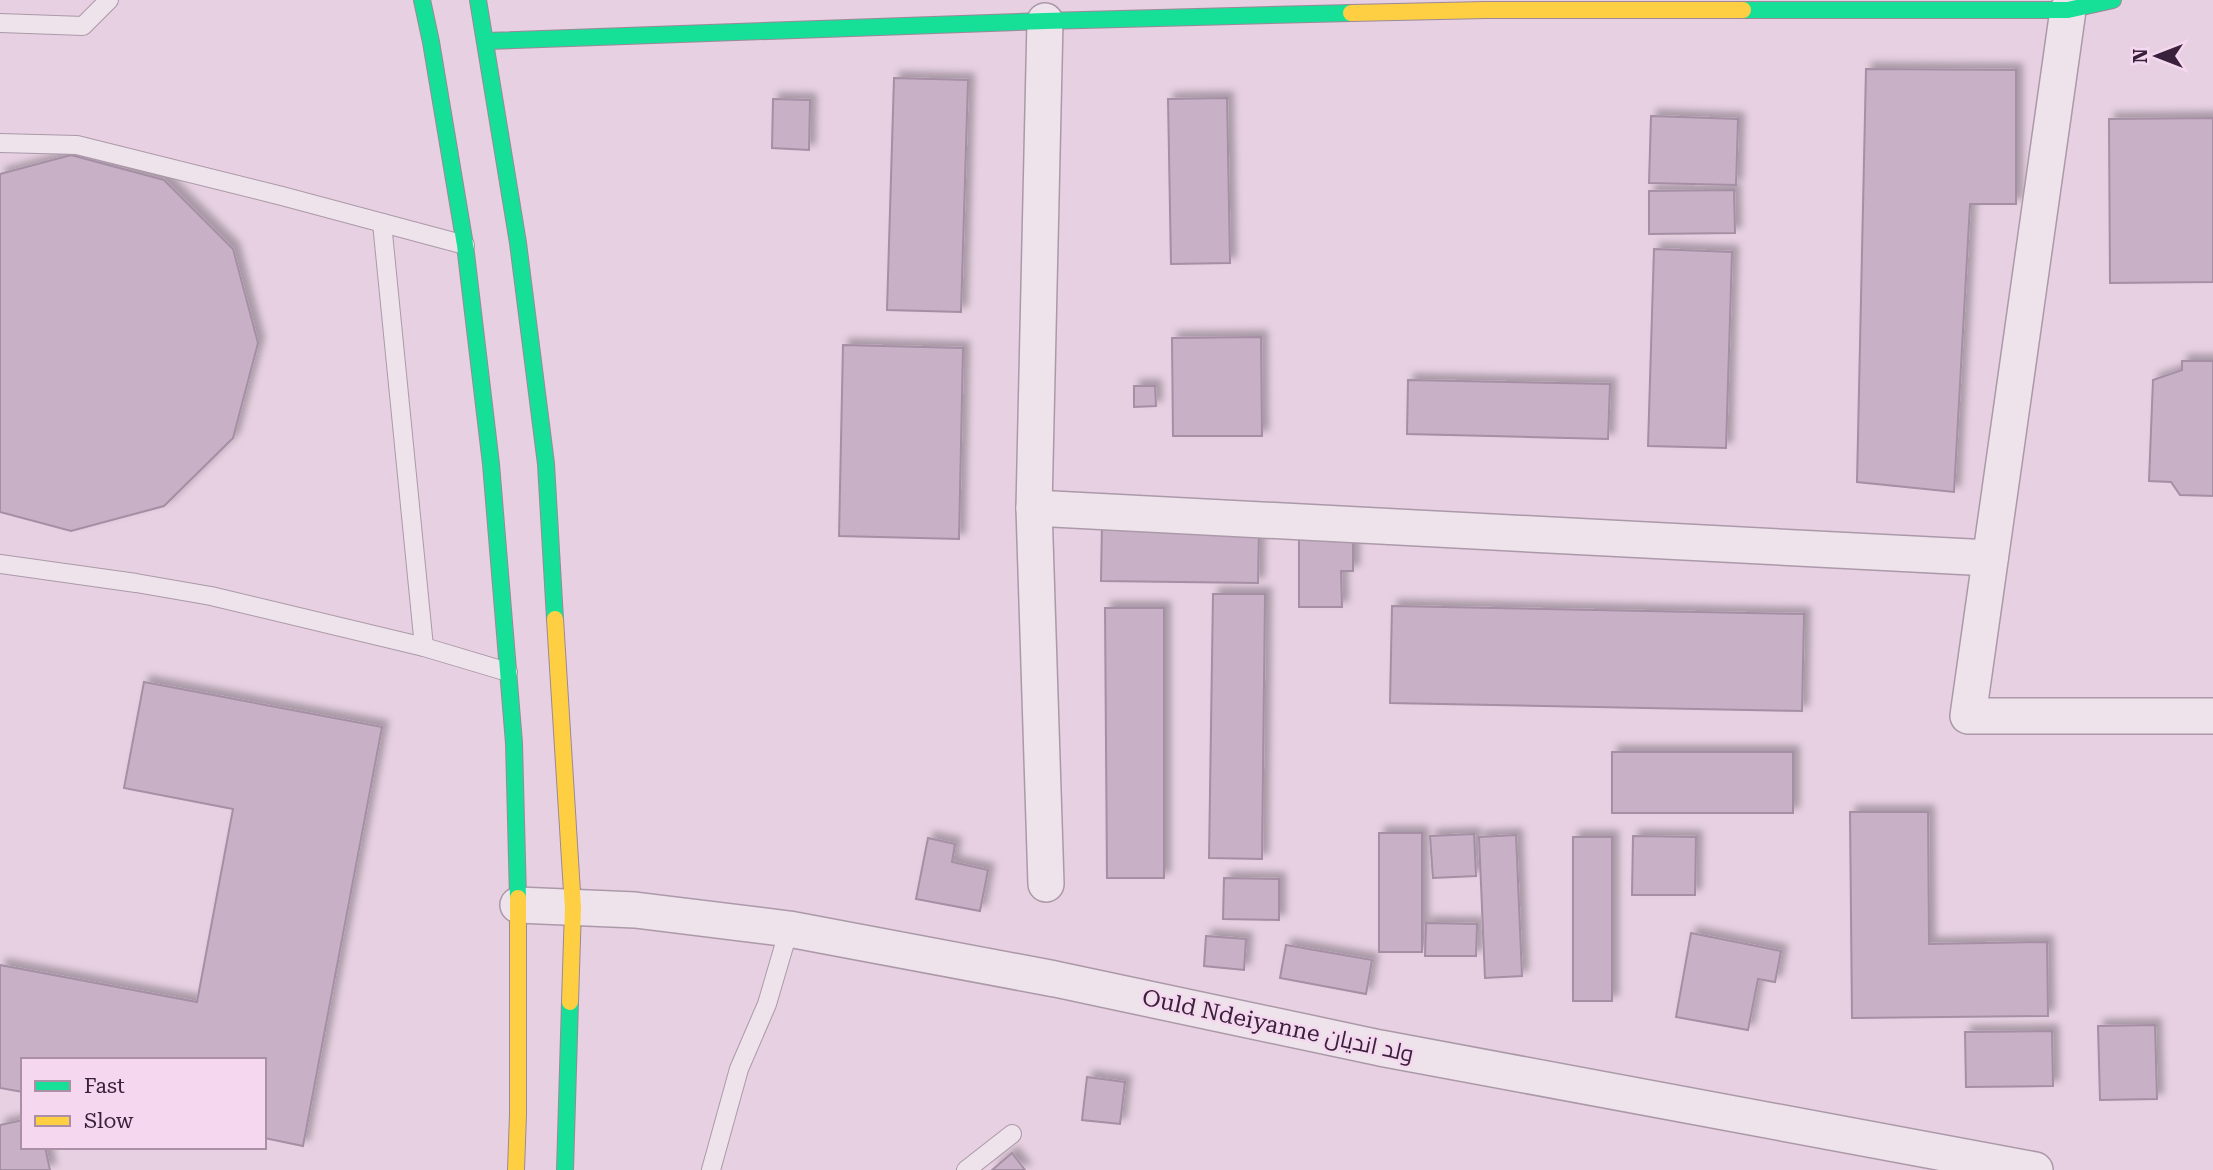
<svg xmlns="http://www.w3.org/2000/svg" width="2213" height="1170" font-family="'Roboto Serif',Cairo,serif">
<defs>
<filter id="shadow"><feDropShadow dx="6" dy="-6" stdDeviation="3.5" flood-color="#0004"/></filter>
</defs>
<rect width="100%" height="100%" fill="#e6d0e1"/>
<g fill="#c8b1c7" stroke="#a58fa4" stroke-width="2" filter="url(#shadow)">
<polygon points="1866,69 2016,70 2016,204 1970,204 1954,492 1857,482"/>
<polygon points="894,78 968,80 961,312 887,310"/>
<polygon points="1227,98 1230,263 1171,264 1168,99"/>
<polygon points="773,99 810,100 809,150 772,148"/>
<polygon points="1651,116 1738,119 1736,185 1649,183"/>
<polygon points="2213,118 2213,282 2110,283 2109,119"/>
<polygon points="71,155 164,180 233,249 258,343 233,438 164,506 71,531 0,512 0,174"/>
<polygon points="1734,190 1735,233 1649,234 1649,191"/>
<polygon points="1654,249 1732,252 1726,448 1648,446"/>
<polygon points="1261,337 1262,436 1173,436 1172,338"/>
<polygon points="843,345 963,348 959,539 839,536"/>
<polygon points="2182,361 2213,361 2213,496 2180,495 2171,482 2149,481 2153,380 2182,370"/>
<polygon points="1408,380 1610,384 1608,439 1407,434"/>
<polygon points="1134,386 1155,386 1156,406 1134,407"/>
<polygon points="1102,524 1259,526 1258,583 1101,581"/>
<polygon points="1299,533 1353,533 1353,571 1341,571 1342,607 1299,607"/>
<polygon points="1213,594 1265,594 1262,859 1209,858"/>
<polygon points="1392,606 1804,614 1802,711 1390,703"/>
<polygon points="1105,608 1164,608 1164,878 1107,878"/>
<polygon points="144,682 382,727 303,1146 264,1138 264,1060 23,1060 23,1092 0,1088 0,965 197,1002 233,809 124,788"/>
<rect x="1612" y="752" width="181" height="61"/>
<polygon points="1850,812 1928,812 1929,944 2047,942 2048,1016 1852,1018"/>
<rect x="1379" y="833" width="43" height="119"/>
<polygon points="1474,834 1476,876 1433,878 1430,836"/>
<polygon points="1516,835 1522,976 1485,978 1479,837"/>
<polygon points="1633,836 1696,837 1695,895 1632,895"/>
<rect x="1573" y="837" width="39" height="164"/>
<polygon points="928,838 955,844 952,862 988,870 980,911 916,899"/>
<polygon points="1224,878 1279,879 1279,920 1223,919"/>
<polygon points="1426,923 1477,924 1476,956 1425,956"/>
<polygon points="1691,933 1781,951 1775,982 1758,979 1748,1030 1676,1017"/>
<polygon points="1206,936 1246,939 1244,970 1204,966"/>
<polygon points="1286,945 1372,960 1366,994 1280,978"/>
<polygon points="2155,1025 2157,1099 2100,1100 2098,1026"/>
<polygon points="2052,1031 2053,1086 1966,1087 1965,1032"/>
<polygon points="1087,1077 1125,1082 1120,1124 1082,1120"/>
<polygon points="23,1120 23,1147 45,1147 50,1170 0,1170 0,1125"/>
<polygon points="1012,1153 1025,1170 992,1170"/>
</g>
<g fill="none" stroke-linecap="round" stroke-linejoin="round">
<defs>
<g id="lane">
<polyline points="0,23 83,26 109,0"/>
<polyline points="0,143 77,145 282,196 465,245"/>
<polyline points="382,223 424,647"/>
<polyline points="0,564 136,583 211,596 424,647 508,672"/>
<polyline points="711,1170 739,1069 767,1004 789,929"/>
<polyline points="966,1170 1012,1134"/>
</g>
<g id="street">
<polyline points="2068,10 1968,716 2213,716"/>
<polyline points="1045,21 1034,508 1046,884"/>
<polyline points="1034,508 1990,558"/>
<polyline points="518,905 635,910 789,929 1055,979 1380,1048 2035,1170"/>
</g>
<g id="fast">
<polyline points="422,0 431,42 465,245 491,464 514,743 518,898"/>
<polyline points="478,0 518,243 546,464 555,619"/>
<polyline points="1743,10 2068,10 2113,0"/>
<polyline points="486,41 1045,21 1351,13"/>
<polyline points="565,1170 570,1002"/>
</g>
<g id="slow">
<polyline points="1351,13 1485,10 1743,10"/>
<polyline points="555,619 573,908 570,1002"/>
<polyline points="516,1170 518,1114 518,898"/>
</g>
</defs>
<use href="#lane" stroke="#ab99a9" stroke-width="20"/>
<use href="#street" stroke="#ab99a9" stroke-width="38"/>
<use href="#fast" stroke="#9b8899" stroke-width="18"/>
<use href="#slow" stroke="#9b8899" stroke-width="18"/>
<use href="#lane" stroke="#eee2eb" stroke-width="18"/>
<use href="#street" stroke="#eee2eb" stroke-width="35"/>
<use href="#fast" stroke="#16e098" stroke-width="16"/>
<use href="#slow" stroke="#ffcf43" stroke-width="16"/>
</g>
<g text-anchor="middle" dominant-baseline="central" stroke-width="5" stroke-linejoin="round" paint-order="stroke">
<g font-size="23" fill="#3a213b" stroke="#f5d8ef">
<text transform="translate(1278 1026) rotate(12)">Ould Ndeiyanne ولد انديان</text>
</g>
</g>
<rect x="21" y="1058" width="245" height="91" fill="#f5d8ef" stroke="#aa8fa7" stroke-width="2"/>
<rect x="35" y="1081" width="35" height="10" fill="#16e098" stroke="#aa8fa7" stroke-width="2"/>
<text x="84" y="1093" font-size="21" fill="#3a213b">Fast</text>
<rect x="35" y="1116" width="35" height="10" fill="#ffcf43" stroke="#aa8fa7" stroke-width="2"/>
<text x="84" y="1128" font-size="21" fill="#3a213b">Slow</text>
<g transform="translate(2157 56) rotate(270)" stroke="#f5d8ef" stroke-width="5" paint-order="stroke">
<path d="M0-5L12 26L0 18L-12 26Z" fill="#3a213b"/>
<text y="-10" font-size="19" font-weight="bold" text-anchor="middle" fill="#3a213b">N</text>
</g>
</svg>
